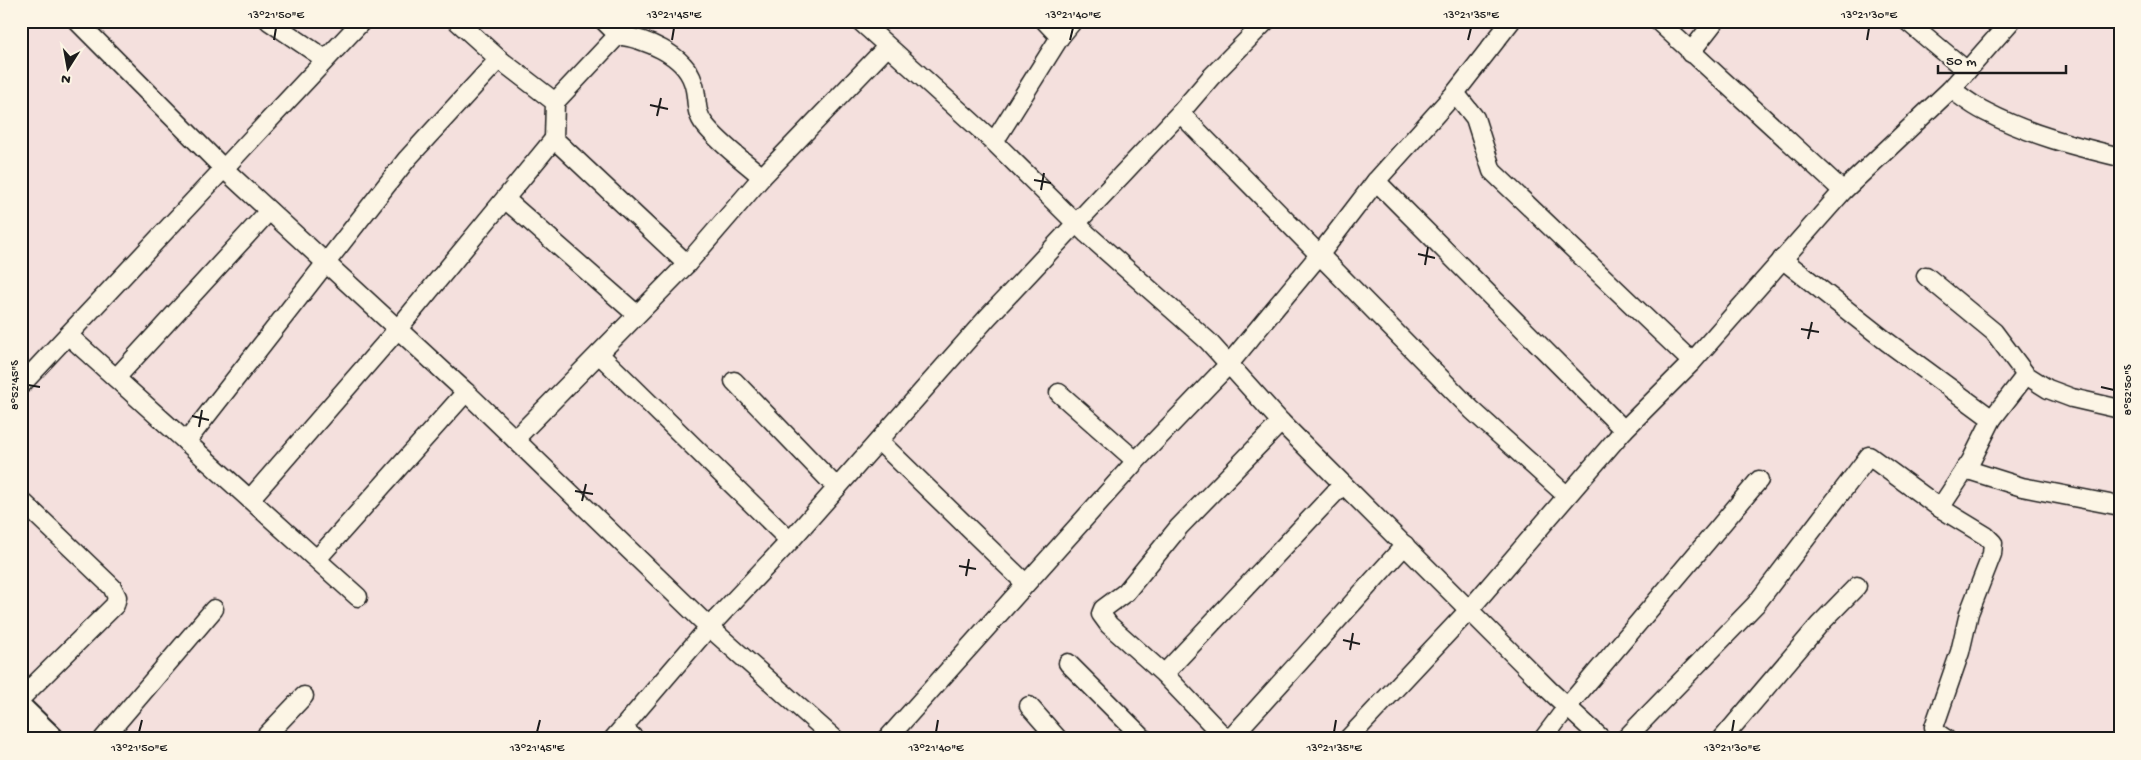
<svg xmlns="http://www.w3.org/2000/svg" width="2141" height="760" font-family="'Gochi Hand',sans-serif">
<rect width="100%" height="100%" fill="#f4e0dd"/>
<filter id="ink" filterUnits="userSpaceOnUse"><feTurbulence type="fractalNoise" baseFrequency=".02" numOctaves="2"/><feDisplacementMap in="SourceGraphic" scale="10" xChannelSelector="R" yChannelSelector="G"/><feConvolveMatrix kernelMatrix="1 2 1 2 8 2 1 2 1" color-interpolation-filters="sRGB"/></filter>
<g filter="url(#ink)">
<g fill="none" stroke-linecap="round" stroke-linejoin="round">
<defs>
<g id="street">
<polyline points="77,21 223,168 466,392 709,627 835,739"/>
<polyline points="269,21 325,59"/>
<polyline points="457,21 499,59 555,102 554,139 687,264"/>
<polyline points="604,21 618,35"/>
<polyline points="860,21 994,142 1087,234 1208,341 1281,422 1549,690 1602,739"/>
<polyline points="1045,21 1060,37"/>
<polyline points="1658,21 1843,191"/>
<polyline points="1907,21 1967,71"/>
<polyline points="1690,53 1715,21"/>
<path d="M1951 89C1962 97 1973 106 1986 112 2028 134 2074 146 2120 157"/>
<polyline points="1455,93 1475,118 1492,171 1692,362"/>
<path d="M555 102 618 35C645 39 684 54 693 82 699 98 693 110 705 125 721 145 744 161 762 177"/>
<polyline points="1180,113 1472,410 1566,495"/>
<polyline points="994,142 1060,37 1073,21"/>
<polyline points="1376,181 1624,430"/>
<polyline points="505,199 636,314"/>
<polyline points="1782,259 1886,341 1992,419 1971,461 1940,508"/>
<polyline points="1926,276 1994,332 2026,375 2048,389 2072,398 2120,409"/>
<polyline points="68,335 358,597"/>
<polyline points="599,354 790,541"/>
<polyline points="116,378 269,211"/>
<polyline points="734,381 837,488"/>
<polyline points="21,385 362,21"/>
<polyline points="1059,393 1136,461"/>
<polyline points="1992,419 2026,375"/>
<polyline points="515,439 687,264 762,177 887,47"/>
<polyline points="879,441 1025,583"/>
<polyline points="186,442 407,159 499,59"/>
<polyline points="1965,469 2022,487 2120,506"/>
<polyline points="250,499 397,330 554,139"/>
<polyline points="21,500 112,587 117,597 115,605 21,698"/>
<polyline points="317,559 466,392"/>
<polyline points="1068,663 1144,739"/>
<polyline points="1164,674 1343,484"/>
<polyline points="1029,706 1058,739"/>
<polyline points="623,728 635,739"/>
<polyline points="103,739 214,609"/>
<polyline points="263,739 304,696"/>
<polyline points="613,739 709,627 790,541 987,318 1180,113 1211,77 1266,21"/>
<polyline points="887,739 1136,461 1229,364 1320,254 1376,181 1455,93 1511,21"/>
<polyline points="1226,739 1164,674 1109,625 1101,614 1103,609 1126,592 1179,527 1281,422"/>
<polyline points="1230,739 1405,545"/>
<polyline points="1348,739 1469,610 1624,430 1692,362 1843,191 1951,89 2011,21"/>
<polyline points="1543,739 1567,707 1759,480"/>
<polyline points="1625,739 1756,604 1869,456 1940,508 1986,536 1993,543 1992,554 1969,613 1960,652 1934,727 1937,733 1946,739"/>
<polyline points="1722,739 1819,625 1857,586"/>
</g>
<polyline id="secondary" points="21,710 51,739"/>
</defs>
<use href="#street" stroke="#1c1c1c" stroke-width="21"/>
<use href="#secondary" stroke="#1c1c1c" stroke-width="29"/>
<use href="#street" stroke="#fcf5e5" stroke-width="18"/>
<use href="#secondary" stroke="#fcf5e5" stroke-width="25"/>
</g>
</g>
<path fill="none" stroke="#1c1c1c" stroke-width="2" d="M274 40 276 28M672 40 674 28M1070 40 1073 28M1468 40 1471 28M1867 40 1869 28M650 105 668 109M657 116 661 98M1034 180 1051 183M1041 190 1044 173M1418 254 1435 258M1425 265 1428 247M1801 329 1819 332M1808 339 1812 322M28 385 40 387M2101 387 2114 390M192 416 209 420M199 427 202 410M575 491 593 494M582 501 586 484M959 566 976 569M966 576 969 559M1343 640 1360 644M1350 650 1353 633M139 732 142 720M537 732 540 720M936 732 938 720M1334 732 1336 720M1732 732 1734 720"/>
<rect width="2141" height="760" fill="none" stroke="#fcf5e5" stroke-width="55"/>
<g transform="translate(68 68) rotate(191)" stroke="#fcf5e5" stroke-width="4" paint-order="stroke">
<path d="M0-4L9 19L0 12L-9 19Z" fill="#1c1c1c"/>
<text y="-8" font-size="14" font-weight="bold" text-anchor="middle" fill="#1c1c1c">N</text>
</g>
<path d="M1938 65v8h128v-8" fill="none" stroke="#1c1c1c" stroke-width="2.5"/>
<text x="1946" y="65" font-size="15" fill="#1c1c1c" stroke="#fcf5e5" stroke-width="4" paint-order="stroke">50 m</text>
<rect x="28" y="28" width="2086" height="704" fill="none" stroke="#1c1c1c" stroke-width="2"/>
<g font-size="12" text-anchor="middle" fill="#1c1c1c">
<text x="276" y="18">13°21'50"E</text>
<text x="674" y="18">13°21'45"E</text>
<text x="1073" y="18">13°21'40"E</text>
<text x="1471" y="18">13°21'35"E</text>
<text x="1869" y="18">13°21'30"E</text>
<text transform="translate(14 385) rotate(-90)" y="4">8°52'45"S</text>
<text transform="translate(2127 390) rotate(-90)" y="4">8°52'50"S</text>
<text x="139" y="751">13°21'50"E</text>
<text x="537" y="751">13°21'45"E</text>
<text x="936" y="751">13°21'40"E</text>
<text x="1334" y="751">13°21'35"E</text>
<text x="1732" y="751">13°21'30"E</text>
</g>
</svg>
